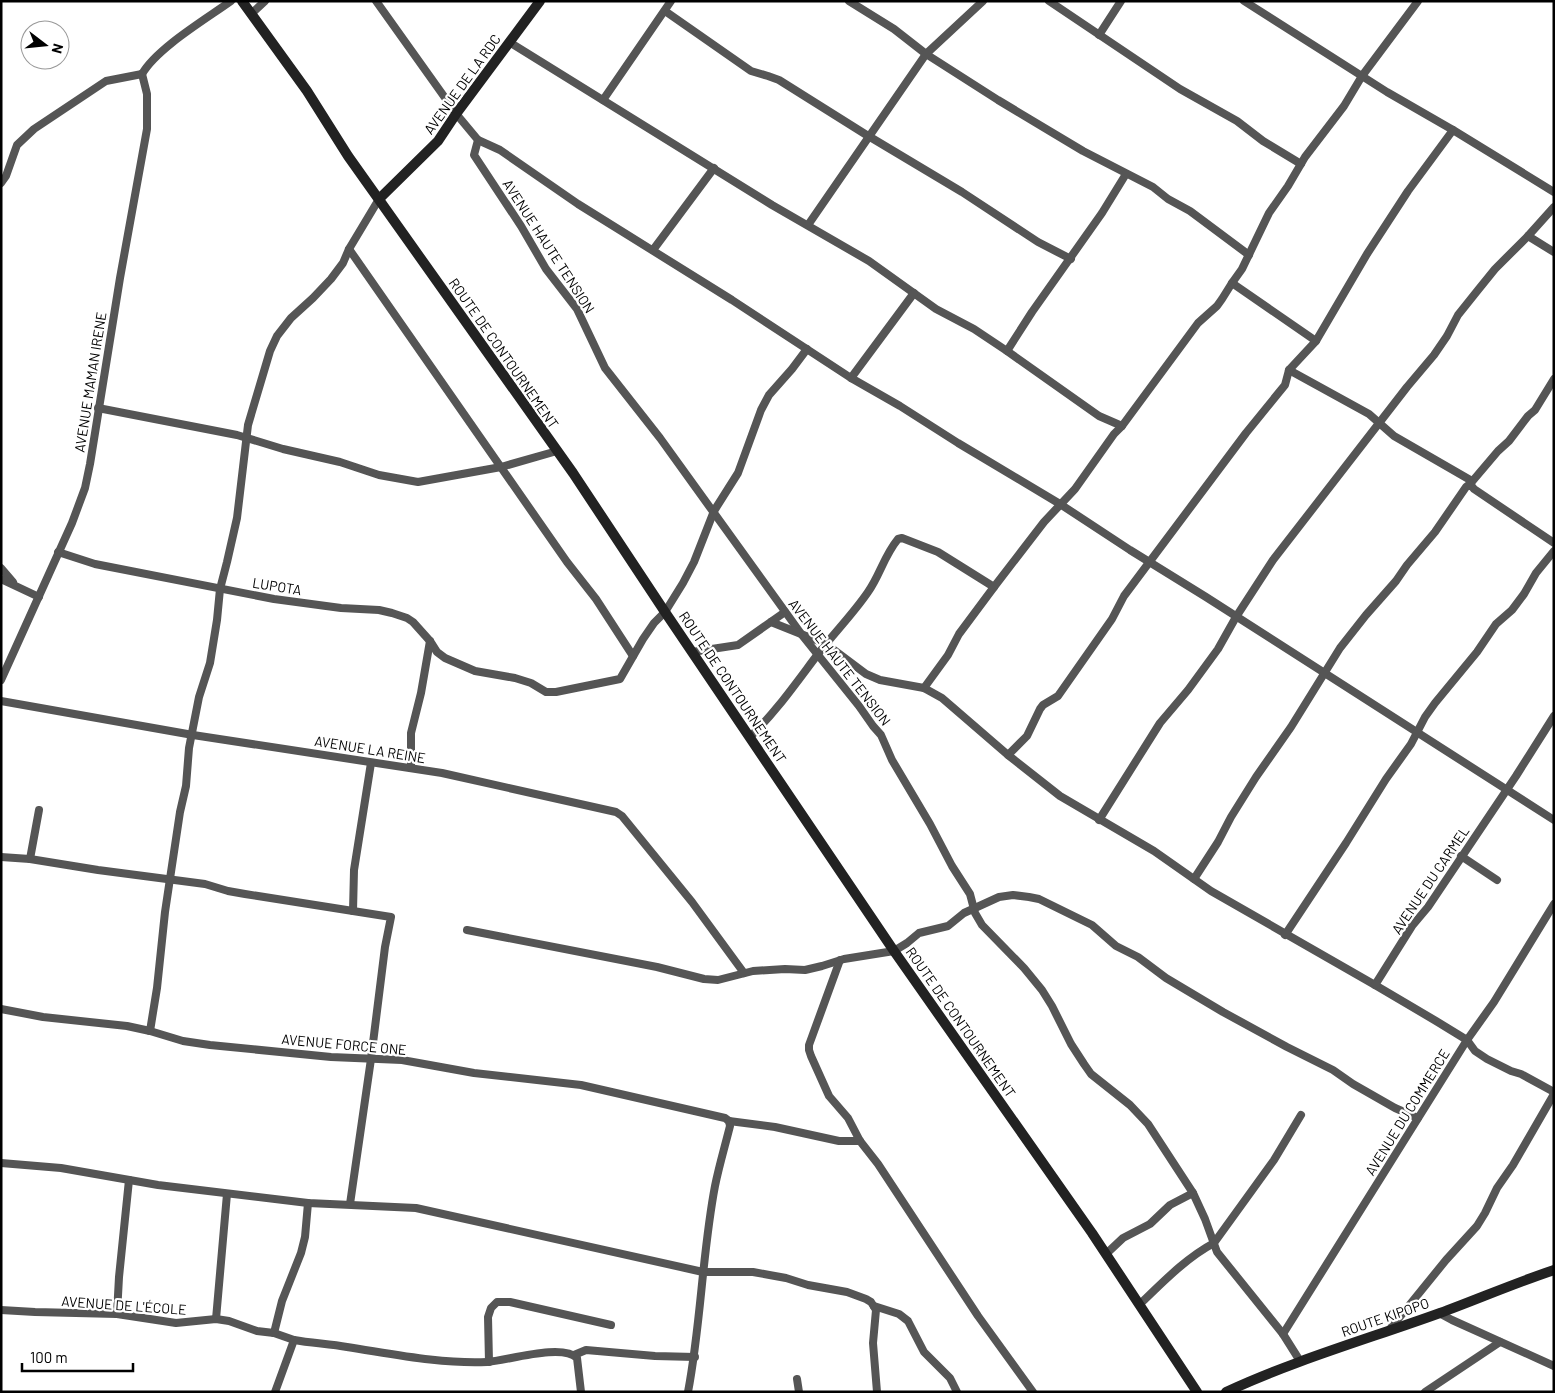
<svg xmlns="http://www.w3.org/2000/svg" width="1555" height="1393" font-family="Barlow,sans-serif">
<rect width="100%" height="100%" fill="#fff"/>
<g fill="none" stroke-linecap="round" stroke-linejoin="round">
<g stroke="#555" stroke-width="8">
<polyline points="376,1 458,116 478,140 474,155 521,226 546,269 577,309 605,368 660,438 802,635 859,706 873,726 881,735 892,760 930,824 952,866 970,894 975,913 982,925 1024,968 1042,990 1052,1006 1071,1044 1084,1064 1091,1074 1130,1105 1148,1124 1193,1193 1205,1219 1217,1252 1283,1334 1300,1361"/>
<polyline points="849,1 894,29 926,54 998,100 1083,151 1153,187 1168,199 1190,211 1249,255"/>
<polyline points="1049,1 1180,89 1237,121 1263,141 1301,164"/>
<polyline points="1244,1 1387,92 1453,130 1554,192"/>
<polyline points="665,11 751,71 768,76 779,80 865,134 962,192 1038,242 1071,259"/>
<polyline points="251,14 265,1"/>
<polyline points="1099,35 1121,1"/>
<polyline points="509,42 772,205 869,261 936,309 974,329 1007,351 1099,416 1122,426"/>
<path d="M142 74C157 48 206 19 231 1"/>
<polyline points="603,100 671,1"/>
<polyline points="478,140 500,150 578,204 732,300 851,378 900,406 958,443 1060,504 1130,550 1206,597 1554,820"/>
<polyline points="1,183 6,176 17,145 34,129 106,81 142,74"/>
<polyline points="808,225 926,54 983,1"/>
<polyline points="1528,236 1554,252"/>
<polyline points="349,249 567,562 596,599 633,656"/>
<polyline points="653,250 714,168"/>
<polyline points="1232,283 1316,341"/>
<polyline points="1007,351 1032,312 1102,213 1126,174"/>
<polyline points="1289,370 1369,414 1394,436 1472,481"/>
<polyline points="851,378 914,293"/>
<polyline points="98,408 237,435 283,449 340,462 379,475 418,482 501,467 557,451"/>
<polyline points="1470,484 1498,451 1509,441 1528,416 1535,410 1554,379"/>
<polyline points="58,552 95,564 274,599 341,608 379,610 392,613 407,618 413,622 430,641 437,652 445,658 475,671 515,678 531,683 546,692 556,692 620,679 643,639 654,623 665,612 683,583 694,562 714,511 738,473 761,410 769,395 792,369 807,349"/>
<polyline points="1,568 13,582"/>
<polyline points="1,579 39,597"/>
<polyline points="771,622 826,644 866,674 880,680 924,688 942,698 1008,755 1060,796 1154,851 1211,891 1375,985 1436,1021 1467,1040 1475,1051 1487,1059 1511,1071 1521,1074 1554,1092"/>
<polyline points="692,652 738,645 785,612"/>
<polyline points="1,680 72,523 85,488 90,464 120,278 147,129 147,94 142,74"/>
<polyline points="924,688 948,655 959,634 994,587"/>
<polyline points="1,701 193,735 442,773 616,812 622,816 692,902 744,973"/>
<path d="M750 737C776 712 796 683 818 654 834 633 853 614 868 592 880 575 884 556 898 539L902 538 938 552 994 587 1044 522 1075 489 1114 434 1122 426 1198 323 1217 306 1222 299 1232 283 1242 269 1269 213 1288 186 1305 157 1344 106 1362 76 1418 1"/>
<polyline points="1008,755 1027,736 1040,709 1043,705 1058,696 1112,619 1124,596 1246,433 1285,385 1289,370 1316,341 1367,254 1408,191 1453,130"/>
<polyline points="411,768 411,733 421,693 430,641"/>
<polyline points="1099,820 1160,723 1188,690 1218,649 1236,617 1273,560 1407,387 1434,355 1447,336 1458,315 1478,290 1495,269 1528,236 1554,207"/>
<polyline points="1461,856 1497,880"/>
<polyline points="1,857 30,859 98,870 205,884 228,891 245,894 391,917 385,947 371,1059 350,1204"/>
<polyline points="30,859 39,810"/>
<polyline points="1194,879 1218,842 1231,817 1256,777 1291,727 1340,648 1366,615 1396,581 1407,565 1435,532 1466,487 1470,484 1474,489 1554,543"/>
<polyline points="353,911 354,870 371,763"/>
<polyline points="467,930 657,967 704,979 718,980 753,971 785,969 805,970 822,966 844,959 894,951 907,943 919,933 948,926 964,913 999,897 1013,895 1029,897 1039,899 1092,925 1116,946 1138,957 1166,978 1223,1012 1287,1047 1333,1070 1353,1084 1395,1108 1418,1118"/>
<polyline points="1285,935 1346,843 1386,779 1411,744 1425,717 1435,703 1477,652 1496,624 1512,610 1524,594 1536,573 1554,551"/>
<polyline points="840,960 809,1045 809,1050 811,1056 829,1096 848,1118 860,1141 878,1164 978,1316 1033,1392"/>
<polyline points="1375,985 1412,926 1428,907 1516,776 1554,716"/>
<polyline points="1,1009 43,1017 127,1026 150,1031 183,1041 210,1045 331,1057 402,1060 474,1073 581,1085 725,1118 729,1121 775,1127 839,1141 860,1141"/>
<polyline points="150,1031 157,988 165,912 180,812 186,786 189,748 199,697 210,663 217,620 220,589 227,562 237,518 248,425 270,351 277,336 291,318 313,298 331,279 343,263 349,249 379,199"/>
<polyline points="1,1163 61,1168 158,1185 308,1203 416,1208 703,1272 753,1272 786,1278 808,1285 847,1292 866,1299 871,1302 876,1310 873,1343 877,1392"/>
<polyline points="1106,1254 1123,1238 1150,1224 1170,1205 1193,1193"/>
<path d="M1140 1304C1163 1282 1186 1258 1214 1243L1274 1160 1301 1115"/>
<polyline points="874,1306 899,1314 908,1321 924,1352 950,1378 957,1392"/>
<polyline points="1,1310 35,1312 117,1314 176,1323 216,1319 229,1321 257,1331 274,1333 294,1340"/>
<polyline points="1439,1313 1452,1320 1554,1366"/>
<polyline points="117,1314 119,1277 129,1180"/>
<polyline points="216,1319 227,1194"/>
<polyline points="1390,1329 1446,1260 1477,1226 1485,1213 1497,1188 1513,1165 1554,1094"/>
<polyline points="274,1333 282,1301 301,1253 305,1237 308,1203"/>
<polyline points="1283,1334 1467,1040 1494,1002 1554,904"/>
<polyline points="574,1355 586,1350 655,1356 695,1357"/>
<polyline points="489,1362 488,1317 491,1308 497,1302 510,1302 611,1325"/>
<polyline points="797,1379 799,1392"/>
<path d="M275 1392 294 1340C311 1343 329 1344 347 1347 393 1354 440 1364 487 1362 506 1361 562 1343 577 1358L581 1392"/>
<path d="M688 1392C701 1324 702 1254 715 1186 719 1166 725 1146 730 1126L729 1121"/>
<polyline points="1425,1392 1500,1342"/>
</g>
<g stroke="#222" stroke-width="10">
<polyline points="242,1 307,91 348,156 573,473 665,612 894,951 1092,1233 1197,1392"/>
<polyline points="379,199 438,141 456,114 540,1"/>
<path d="M1226 1392C1295 1360 1368 1339 1440 1313 1478 1299 1515 1283 1554 1270"/>
</g>
</g>
<g text-anchor="middle" dominant-baseline="central" stroke-width="4.5" stroke-linejoin="round" paint-order="stroke">
<g font-size="14" fill="#000" stroke="#fff">
<text transform="translate(462 84) rotate(-54)">AVENUE DE LA RDC</text>
<text transform="translate(549 246) rotate(57)">AVENUE HAUTE TENSION</text>
<text transform="translate(504 353) rotate(55)">ROUTE DE CONTOURNEMENT</text>
<text transform="translate(90 382) rotate(-81)">AVENUE MAMAN IRENE</text>
<text transform="translate(277 586) rotate(9)">LUPOTA</text>
<text transform="translate(840 662) rotate(52)">AVENUE HAUTE TENSION</text>
<text transform="translate(733 687) rotate(56)">ROUTE DE CONTOURNEMENT</text>
<text transform="translate(370 749) rotate(9)">AVENUE LA REINE</text>
<text transform="translate(1430 880) rotate(-56)">AVENUE DU CARMEL</text>
<text transform="translate(961 1022) rotate(55)">ROUTE DE CONTOURNEMENT</text>
<text transform="translate(344 1044) rotate(5)">AVENUE FORCE ONE</text>
<text transform="translate(1407 1112) rotate(-58)">AVENUE DU COMMERCE</text>
<text transform="translate(124 1305) rotate(4)">AVENUE DE L'ÉCOLE</text>
<text transform="translate(1385 1317) rotate(-19)">ROUTE KIPOPO</text>
</g>
</g>
<rect width="1555" height="1393" fill="none" stroke="#000000" stroke-width="5"/>
<g transform="translate(45 45) rotate(106)"><circle r="24" fill="#ffffff" stroke="#999999"/>
<path d="M0-4L9 19L0 12L-9 19Z" fill="#000000"/>
<text y="-8" font-size="14" font-weight="bold" text-anchor="middle" fill="#000000">N</text>
</g>
<path d="M22 1363v8h111v-8" fill="none" stroke="#000000" stroke-width="2.5"/>
<text x="30" y="1363" font-size="15" fill="#000000" stroke="#ffffff" stroke-width="4" paint-order="stroke">100 m</text>
</svg>
